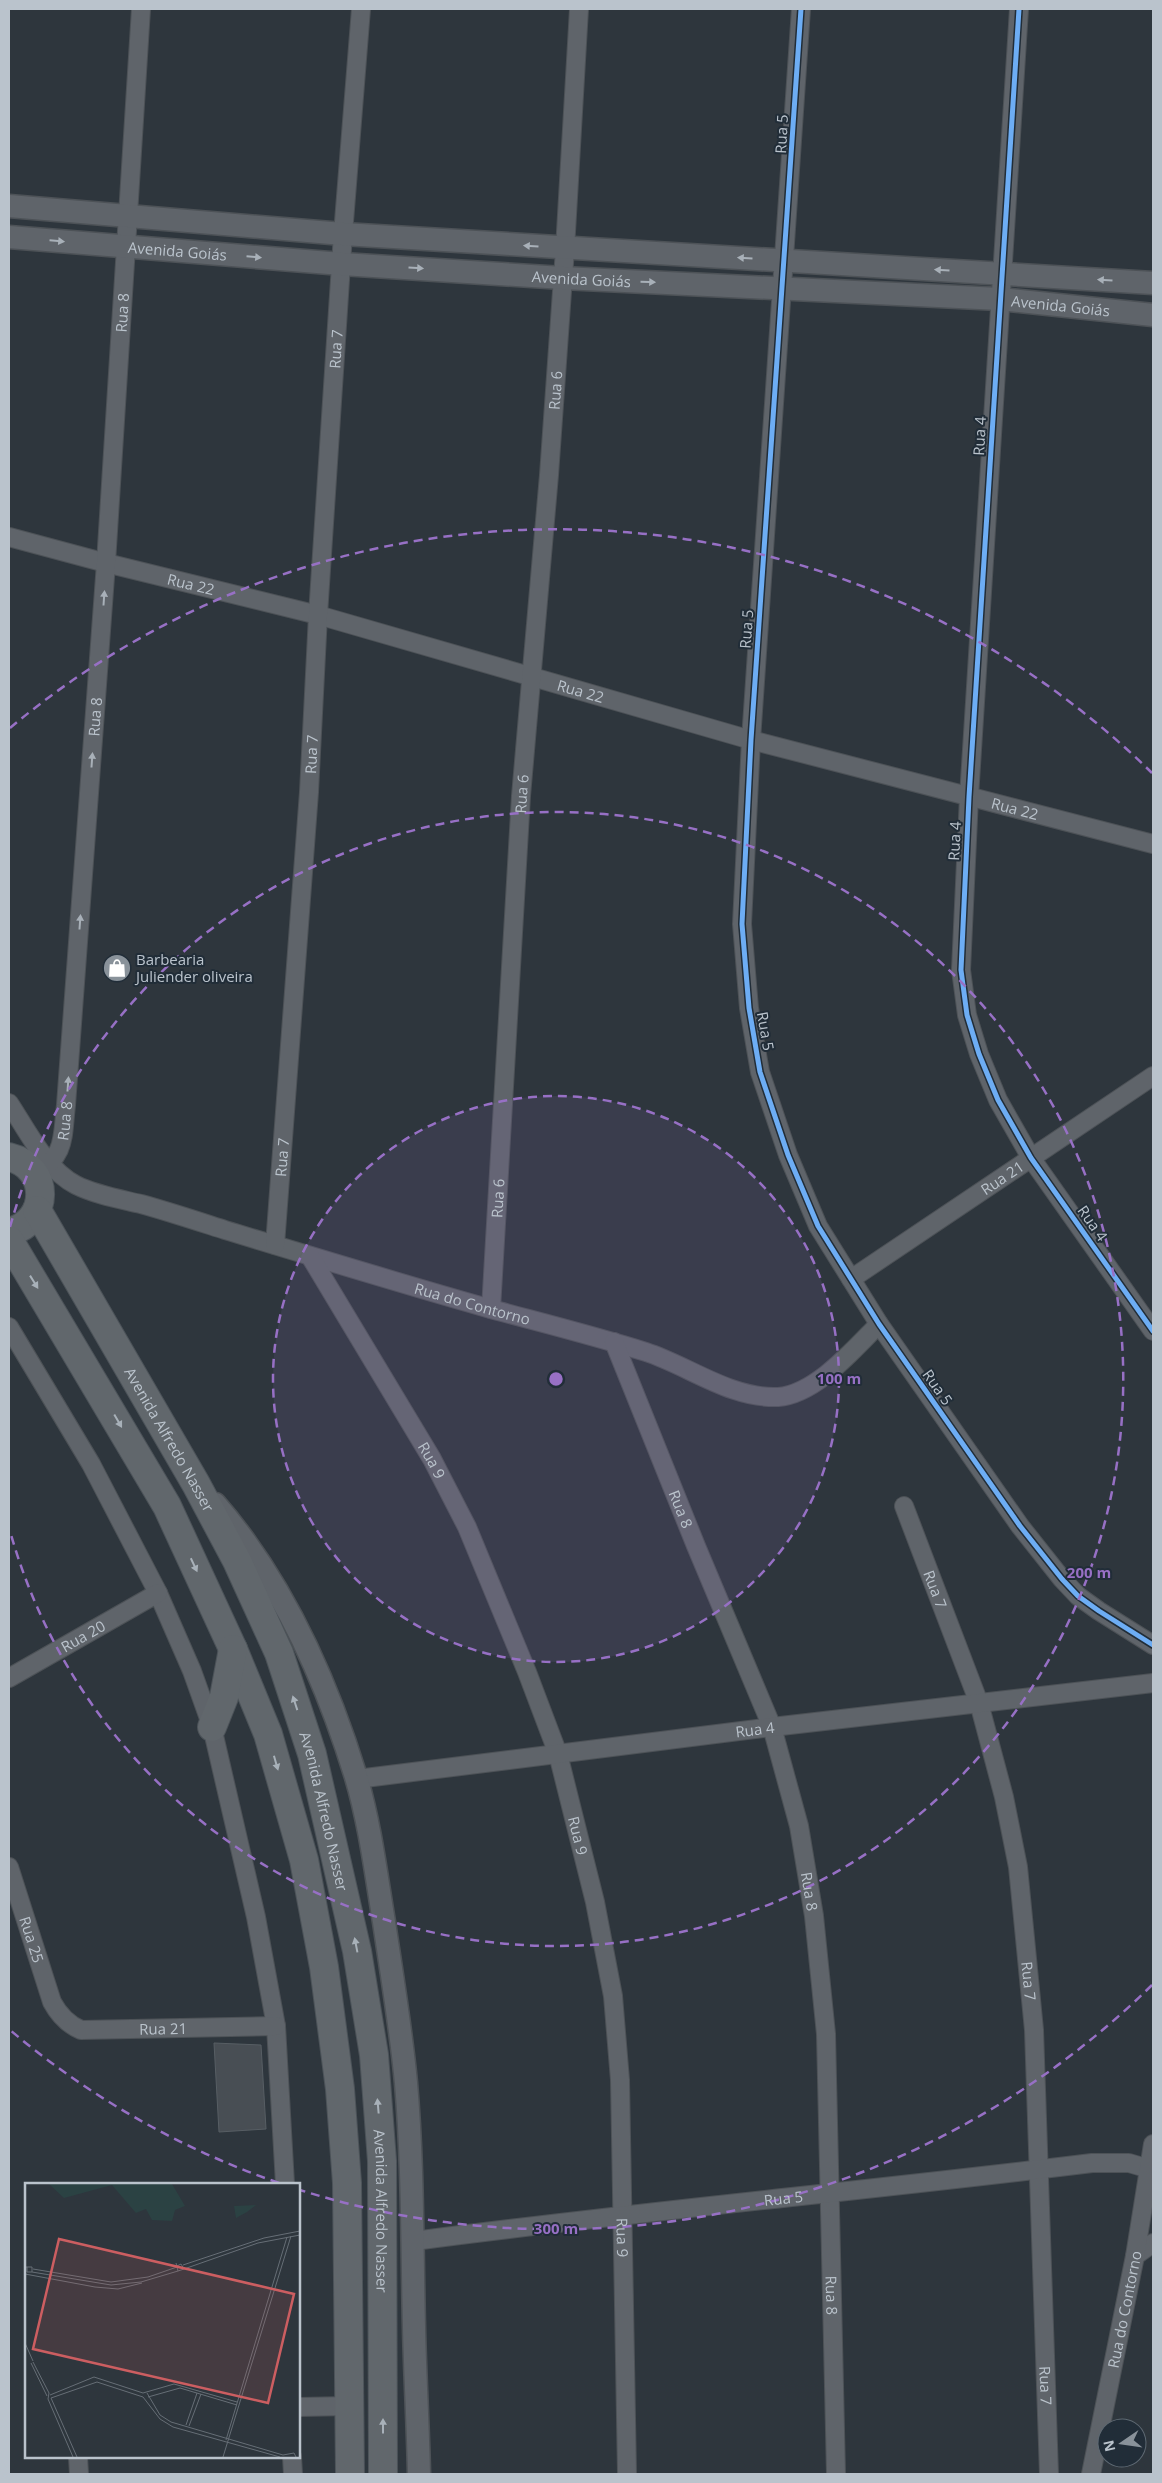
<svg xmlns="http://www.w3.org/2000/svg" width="1162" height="2483" font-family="'Open Sans',sans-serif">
<rect width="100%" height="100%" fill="#2e363d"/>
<polygon fill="#484e54" stroke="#575e64" points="214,2043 261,2045 266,2129 219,2132"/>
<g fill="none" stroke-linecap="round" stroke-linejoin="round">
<defs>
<g id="minor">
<polyline points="801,9 751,740 742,924 749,1008 760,1072 788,1155 818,1226 879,1324 1020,1526 1062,1579 1078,1596 1099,1611 1153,1645"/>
<polyline points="1019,9 969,797 961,970 967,1015 979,1054 998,1100 1031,1158 1153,1331"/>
<path id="s1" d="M9 537 106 563 318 615 751 740 1153 844"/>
<path id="s2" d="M9 1103C27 1130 46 1170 76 1185 96 1195 120 1199 141 1204 170 1212 197 1221 225 1230 314 1257 402 1284 491 1309 543 1323 595 1336 646 1352 689 1366 731 1399 778 1397 816 1394 854 1349 879 1324"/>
<path id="s3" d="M35 1175C66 1154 62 1140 66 1105L106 563 141 9"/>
<path id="s4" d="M275 1245 309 792 318 615 343 234 361 9"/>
<path id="s5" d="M310 1256 432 1459 467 1527 527 1672 558 1754 595 1902 613 1996 620 2080 627 2474"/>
<path id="s6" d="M851 1279 1153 1076"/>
<path id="s7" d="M491 1309 521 796 549 475 565 249 579 9"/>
<polyline points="9,1327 91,1464 158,1593 192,1671 212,1727 256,1917 276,2026 285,2184"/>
<path id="s8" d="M614 1342 696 1546 772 1727 799 1826 814 1916 826 2034 836 2474"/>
<path id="s9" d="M904 1506 979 1703 1004 1797 1018 1867 1034 2030 1049 2474"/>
<path id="s10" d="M9 1678 158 1593"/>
<path id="s11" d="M357 1779 772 1727 1153 1683"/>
<path id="s12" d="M9 1867 52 2002C59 2015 67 2024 81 2030L276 2026"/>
<path id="s13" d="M414 2241C639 2211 866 2191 1092 2163H1129L1153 2170"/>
<polyline points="1135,2256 1153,2243"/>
<polyline points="299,2407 349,2406"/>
<polyline points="78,2457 79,2474"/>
<polyline points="292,2457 293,2474"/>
<path id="s14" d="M1091 2474 1135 2256 1153 2144"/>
</g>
<g id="tertiary">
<polyline points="9,206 343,234 1153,283"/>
<path id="s15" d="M9 237 342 264 563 278 1000 299 1153 315"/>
<path d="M215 1504C283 1582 326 1679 356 1777 370 1824 376 1874 384 1922 392 1976 401 2029 406 2083 413 2164 412 2246 414 2327 415 2376 418 2425 419 2474"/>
</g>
<g id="primary">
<path d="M9 1157C51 1167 50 1222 9 1232"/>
<path id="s16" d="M37 1210 196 1484 237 1561 279 1653 312 1754 357 1951 374 2055 382 2161 383 2474"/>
<polyline points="9,1240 167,1506 233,1649 268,1734 304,1860 324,1967 340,2089 347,2183 350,2474"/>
<polyline points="212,1727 224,1697 233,1649"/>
</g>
</defs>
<use href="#minor" stroke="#4d5257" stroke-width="20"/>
<use href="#tertiary" stroke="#4d5257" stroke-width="25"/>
<use href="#primary" stroke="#4c5359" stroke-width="30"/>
<use href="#minor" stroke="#5f646a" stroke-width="18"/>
<use href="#tertiary" stroke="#5f646a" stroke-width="22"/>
<use href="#primary" stroke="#61676c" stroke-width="28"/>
<defs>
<g id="cycleway">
<polyline points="801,9 751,740 742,924 749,1008 760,1072 788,1155 818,1226 879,1324 1020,1526 1062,1579 1078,1596 1099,1611 1153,1645"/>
<polyline points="1019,9 969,797 961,970 967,1015 979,1054 998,1100 1031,1158 1153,1331"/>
</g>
</defs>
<use href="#cycleway" stroke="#212d38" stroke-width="8"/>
<use href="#cycleway" stroke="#6dadf4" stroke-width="5"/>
</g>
<defs><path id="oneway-solid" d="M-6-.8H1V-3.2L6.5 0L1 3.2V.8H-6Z" transform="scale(1.25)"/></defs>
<g fill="#a8b0b8">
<use href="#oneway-solid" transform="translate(57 241) rotate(5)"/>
<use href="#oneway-solid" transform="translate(531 246) rotate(-176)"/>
<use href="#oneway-solid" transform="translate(254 257) rotate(5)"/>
<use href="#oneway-solid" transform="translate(745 258) rotate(-177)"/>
<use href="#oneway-solid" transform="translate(416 268) rotate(3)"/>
<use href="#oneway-solid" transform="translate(942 270) rotate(-177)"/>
<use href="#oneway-solid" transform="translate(1105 280) rotate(-176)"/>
<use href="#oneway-solid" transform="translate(648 282) rotate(2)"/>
<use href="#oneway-solid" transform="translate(104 598) rotate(-86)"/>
<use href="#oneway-solid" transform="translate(92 760) rotate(-86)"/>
<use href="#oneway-solid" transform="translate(80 922) rotate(-86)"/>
<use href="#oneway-solid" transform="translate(68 1084) rotate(-86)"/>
</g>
<g fill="#a8b1b9">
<use href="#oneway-solid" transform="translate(34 1282) rotate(58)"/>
<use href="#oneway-solid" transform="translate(118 1421) rotate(60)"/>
<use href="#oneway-solid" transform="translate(194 1565) rotate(65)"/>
<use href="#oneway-solid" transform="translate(295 1703) rotate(-108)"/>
<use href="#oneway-solid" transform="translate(276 1763) rotate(74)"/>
<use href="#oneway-solid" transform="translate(356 1945) rotate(-101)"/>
<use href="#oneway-solid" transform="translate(378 2106) rotate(-95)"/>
<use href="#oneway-solid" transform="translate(383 2426) rotate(-90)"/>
</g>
<circle cx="556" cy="1379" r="283" fill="#9770c5" fill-opacity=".12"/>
<g fill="none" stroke="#9770c5" stroke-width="2.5" stroke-dasharray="9 6">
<circle cx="556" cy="1379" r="283"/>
<path d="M10 1227A567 567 0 1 1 10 1531"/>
<path d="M1152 1985A850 850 0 0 1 300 2190M279 2183A850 850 0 0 1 10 2030M10 728A850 850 0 0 1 1152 773"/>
</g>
<defs>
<symbol id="shop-disc" viewBox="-11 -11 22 22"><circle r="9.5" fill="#89929a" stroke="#212d38"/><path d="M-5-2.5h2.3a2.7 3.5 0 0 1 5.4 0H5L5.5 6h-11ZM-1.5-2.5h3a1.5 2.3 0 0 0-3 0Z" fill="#fff"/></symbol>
</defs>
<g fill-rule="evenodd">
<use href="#shop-disc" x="101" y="952" width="32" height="32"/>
</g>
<g text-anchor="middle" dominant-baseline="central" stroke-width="4" stroke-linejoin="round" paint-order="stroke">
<g font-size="15" fill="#bac3cc" stroke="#212d38">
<text transform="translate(781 134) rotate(-87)">Rua 5</text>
<text stroke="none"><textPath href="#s15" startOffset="169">Avenida Goiás</textPath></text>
<text stroke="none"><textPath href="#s15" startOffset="574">Avenida Goiás</textPath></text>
<text stroke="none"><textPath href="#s15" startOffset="1054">Avenida Goiás</textPath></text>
<text stroke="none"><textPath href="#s3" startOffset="875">Rua 8</textPath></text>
<text stroke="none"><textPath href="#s4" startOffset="898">Rua 7</textPath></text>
<text stroke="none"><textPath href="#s7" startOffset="921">Rua 6</textPath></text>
<text transform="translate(979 436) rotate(-87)">Rua 4</text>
<text stroke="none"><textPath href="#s1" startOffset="188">Rua 22</textPath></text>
<text transform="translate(746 629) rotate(-86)">Rua 5</text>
<text stroke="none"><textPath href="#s1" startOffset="592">Rua 22</textPath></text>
<text stroke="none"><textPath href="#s3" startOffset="470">Rua 8</textPath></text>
<text stroke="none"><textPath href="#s4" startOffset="492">Rua 7</textPath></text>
<text stroke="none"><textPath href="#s7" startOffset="516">Rua 6</textPath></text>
<text stroke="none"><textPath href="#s1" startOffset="1042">Rua 22</textPath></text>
<text transform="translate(954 841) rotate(-87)">Rua 4</text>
<text transform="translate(766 1031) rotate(80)">Rua 5</text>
<text stroke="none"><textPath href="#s3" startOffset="65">Rua 8</textPath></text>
<text stroke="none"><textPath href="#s4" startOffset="88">Rua 7</textPath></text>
<text stroke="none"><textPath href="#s6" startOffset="182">Rua 21</textPath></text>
<text stroke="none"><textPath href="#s7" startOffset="111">Rua 6</textPath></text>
<text transform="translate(1093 1223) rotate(55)">Rua 4</text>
<text stroke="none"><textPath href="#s2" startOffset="521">Rua do Contorno</textPath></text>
<text transform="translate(938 1387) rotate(55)">Rua 5</text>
<text stroke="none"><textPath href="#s16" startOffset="265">Avenida Alfredo Nasser</textPath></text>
<text stroke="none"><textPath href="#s5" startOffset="238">Rua 9</textPath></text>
<text stroke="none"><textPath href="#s8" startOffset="180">Rua 8</textPath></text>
<text stroke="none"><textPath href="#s9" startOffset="89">Rua 7</textPath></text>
<text stroke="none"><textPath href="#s10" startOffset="85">Rua 20</textPath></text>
<text stroke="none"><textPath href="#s11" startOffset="401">Rua 4</textPath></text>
<text stroke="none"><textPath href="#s16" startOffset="670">Avenida Alfredo Nasser</textPath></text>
<text stroke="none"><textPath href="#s5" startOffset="642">Rua 9</textPath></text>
<text stroke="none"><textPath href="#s8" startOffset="585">Rua 8</textPath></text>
<text stroke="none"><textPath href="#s12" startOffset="76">Rua 25</textPath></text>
<text stroke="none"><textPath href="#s9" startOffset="494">Rua 7</textPath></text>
<text stroke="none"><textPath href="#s12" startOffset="265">Rua 21</textPath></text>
<text stroke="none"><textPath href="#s13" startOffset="372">Rua 5</textPath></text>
<text stroke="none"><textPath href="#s16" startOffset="1075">Avenida Alfredo Nasser</textPath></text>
<text stroke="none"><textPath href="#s5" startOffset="1048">Rua 9</textPath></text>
<text stroke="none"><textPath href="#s8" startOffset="990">Rua 8</textPath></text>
<text stroke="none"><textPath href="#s14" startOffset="168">Rua do Contorno</textPath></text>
<text stroke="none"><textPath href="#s9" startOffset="899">Rua 7</textPath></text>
</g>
<g font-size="15" fill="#bac3cc" stroke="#212d38" text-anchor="start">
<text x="136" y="959">Barbearia<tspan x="136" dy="17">Juliender oliveira</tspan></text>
</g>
</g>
<g transform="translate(25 2183)">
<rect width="275" height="275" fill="#2e363d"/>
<path d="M24 1H147L160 23 150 27 147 38 127 37 121 26 111 30 87 2 39 15ZM231 22 222 29 211 35 209 23Z" fill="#2b4243"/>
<path fill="none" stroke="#666e76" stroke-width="1" d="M151 80 153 88 159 86 156 81 152 83M158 82 239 55 275 48M0 84H7V89H2V84M8 86 86 99 123 94 152 84M159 86 233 60 275 52M7 89 86 102 116 99 153 88M0 91 70 104 93 106 117 100M0 160 8 178M8 179 24 210 23 216M6 180 22 213M122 210 135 232 146 239 258 272 269 270 271 274M25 212 69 194 118 210 149 201 212 219M123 214 155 205 212 222M26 215 72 199 118 214 135 236 148 244 255 274M26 215 52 274M23 216 48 274M161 242 172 210M164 243 176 211M201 257 262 54M198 274 266 53"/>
<path fill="#cc5e61" fill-opacity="0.15" stroke="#cc5e61" stroke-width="2.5" d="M34 56 269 111 243 220 8 166Z"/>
<rect width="275" height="275" fill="none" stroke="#bac3cc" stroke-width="2.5"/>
</g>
<circle cx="556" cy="1379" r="8" fill="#9770c5" stroke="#212d38" stroke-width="2.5"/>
<g font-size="15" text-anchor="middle" font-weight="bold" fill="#9770c5" stroke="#212d38" stroke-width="4" stroke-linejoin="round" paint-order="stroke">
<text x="839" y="1384">100 m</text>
<text x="1089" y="1578">200 m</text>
<text x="556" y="2234">300 m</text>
</g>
<rect width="1162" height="2483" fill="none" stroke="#bac3cc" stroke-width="20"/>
<g transform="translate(1122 2443) rotate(257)"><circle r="24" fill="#212d38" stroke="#5e6973"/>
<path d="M0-4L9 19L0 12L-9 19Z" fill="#89929a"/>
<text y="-8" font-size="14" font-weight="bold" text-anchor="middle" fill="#bac3cc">N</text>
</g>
</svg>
